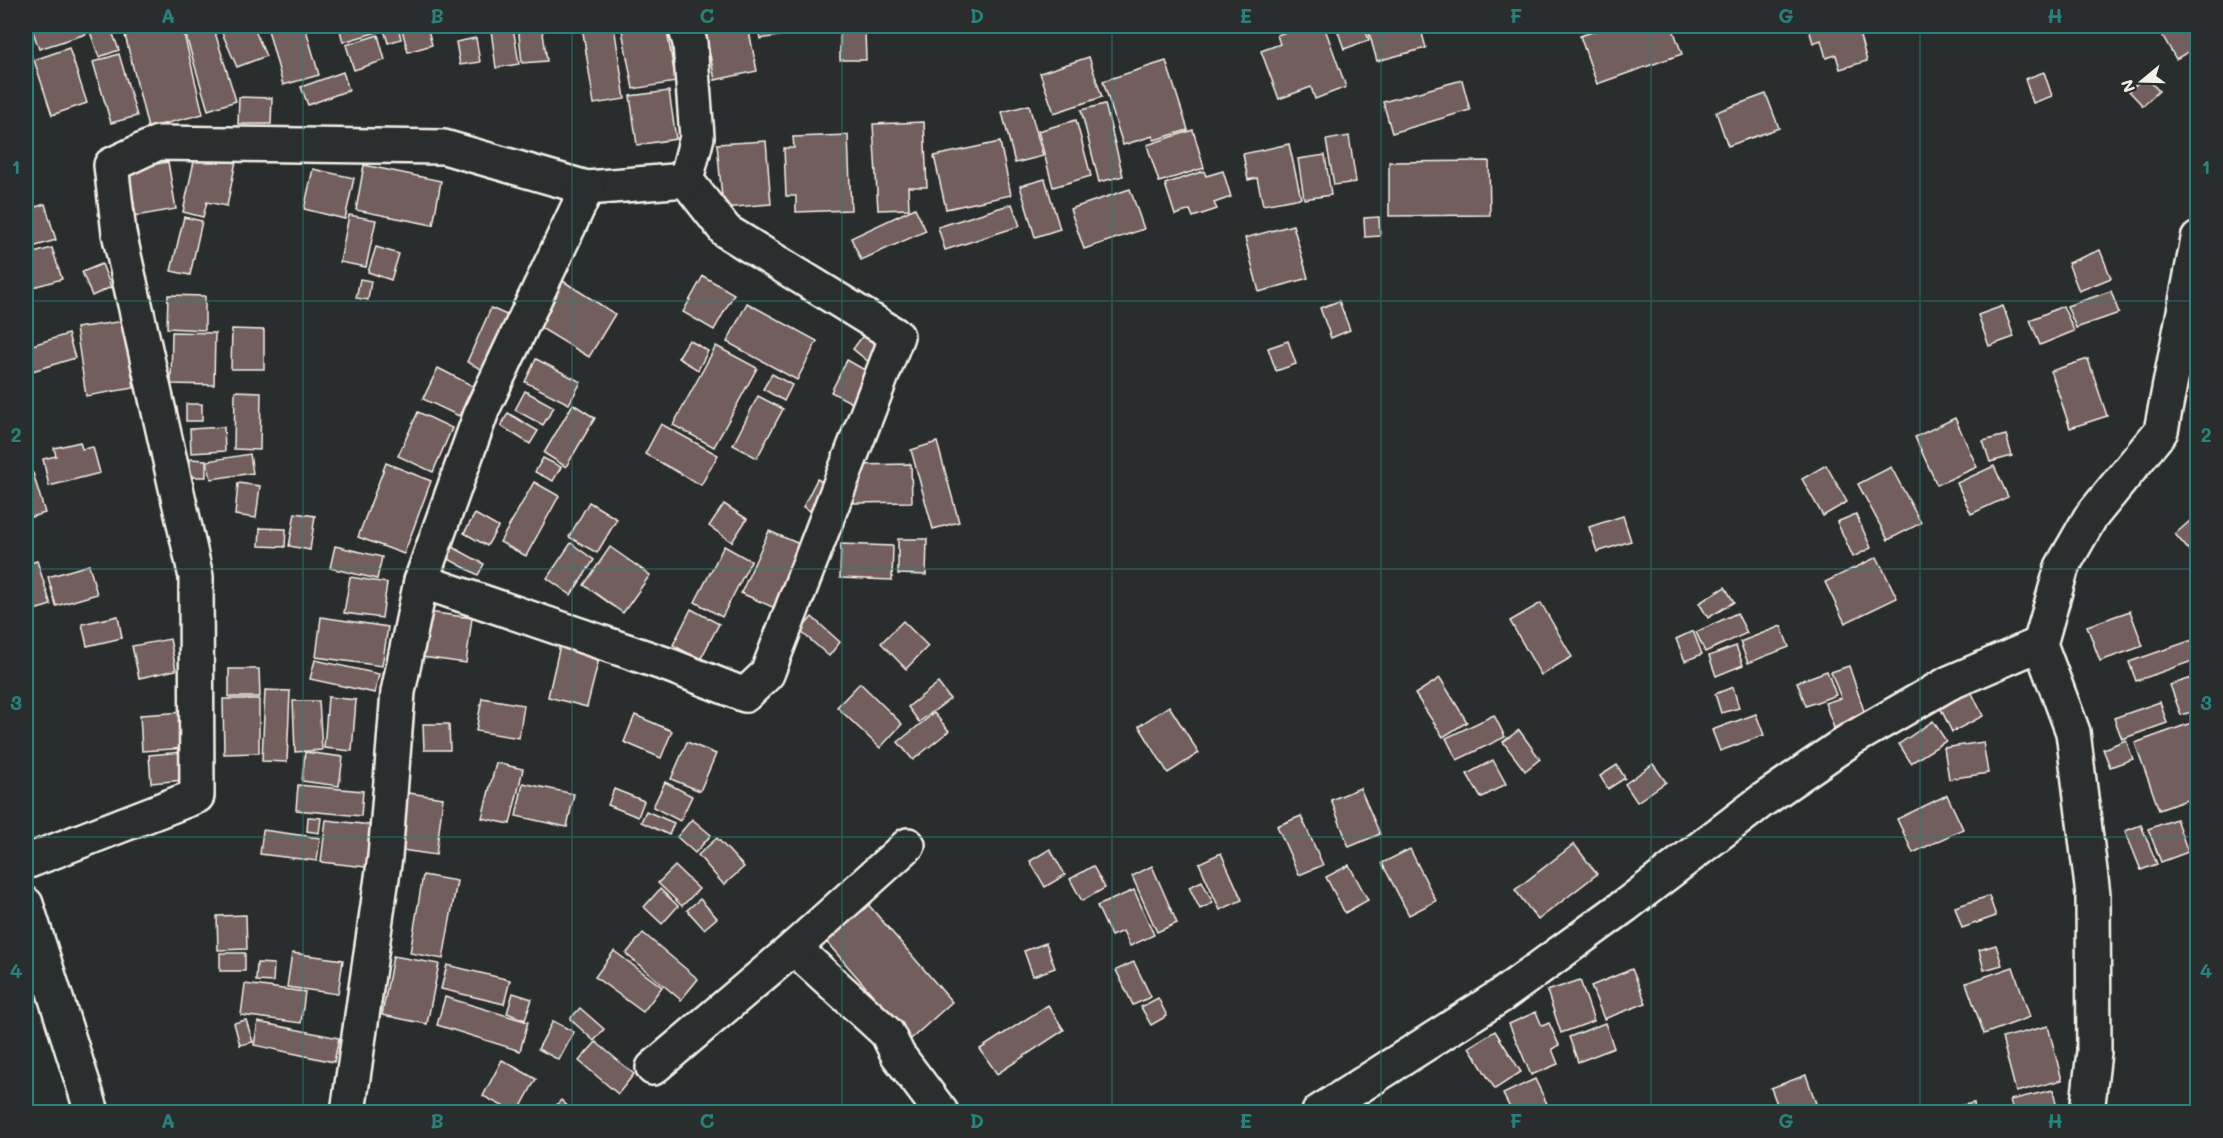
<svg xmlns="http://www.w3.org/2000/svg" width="2223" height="1138" font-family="Mali,sans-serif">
<rect width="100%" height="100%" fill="#2a2d2e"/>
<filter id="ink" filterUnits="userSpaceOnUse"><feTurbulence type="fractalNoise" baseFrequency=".0167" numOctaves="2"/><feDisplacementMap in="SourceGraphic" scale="12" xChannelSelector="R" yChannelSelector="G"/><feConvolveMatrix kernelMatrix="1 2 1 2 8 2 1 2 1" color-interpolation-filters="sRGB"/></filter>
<g filter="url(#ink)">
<g fill="#725f5d" stroke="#f4f1e8" stroke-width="1.5">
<polygon points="31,26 83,26 86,34 39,49"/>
<polygon points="88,26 110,26 119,50 99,57"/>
<polygon points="166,26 182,26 203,114 148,128 125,35"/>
<polygon points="183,26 213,26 236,101 208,110"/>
<polygon points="219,26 253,26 266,56 237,67"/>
<polygon points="267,26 305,26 319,75 283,85"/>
<polygon points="339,26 380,26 381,31 343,42"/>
<polygon points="383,26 398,26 401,39 388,43"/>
<polygon points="401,26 427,26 432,45 408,52"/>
<polygon points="518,26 542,26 547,61 522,63"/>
<polygon points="582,26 614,26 625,99 594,104"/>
<polygon points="630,26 666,26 676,82 633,89 622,30 631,28"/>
<polygon points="725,26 748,26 757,71 715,80 705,30"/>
<polygon points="758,26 796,26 797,33 760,39"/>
<polygon points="1304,26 1324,26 1346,87 1315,99 1311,87 1279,99 1261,51 1280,44 1277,35"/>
<polygon points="1336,26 1364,26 1369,40 1344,49"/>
<polygon points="1367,26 1420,26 1426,48 1377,61"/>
<polygon points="1611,26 1672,26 1682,54 1597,84 1580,36"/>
<polygon points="1808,26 1857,26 1867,61 1840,69 1836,55 1826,58 1821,40 1813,43"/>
<polygon points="2157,26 2198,26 2198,46 2176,59"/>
<polygon points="513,27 519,64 496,68 491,30"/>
<polygon points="840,31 865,31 866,60 840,60"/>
<polygon points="378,35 385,60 354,70 346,45"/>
<polygon points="26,36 32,56 26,58"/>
<polygon points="476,38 480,62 460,65 456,42"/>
<polygon points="69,48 87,103 52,115 34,60"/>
<polygon points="119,54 137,116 111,123 93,62"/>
<polygon points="1089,57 1102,97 1054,113 1040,73"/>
<polygon points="1166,61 1188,130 1154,140 1153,136 1123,145 1103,81"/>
<polygon points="343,72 349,90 308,105 301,87"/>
<polygon points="2044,72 2052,96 2033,103 2025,79"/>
<polygon points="2145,76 2159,91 2143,106 2129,91"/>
<polygon points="1462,80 1470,110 1392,133 1383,102"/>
<polygon points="669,91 676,139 637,145 630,96"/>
<polygon points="1766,94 1779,128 1728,146 1716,112"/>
<polygon points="239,97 272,98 271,124 238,124"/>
<polygon points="1105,104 1123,176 1099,182 1081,110"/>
<polygon points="1029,105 1043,156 1015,163 1002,112"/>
<polygon points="1076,120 1091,176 1053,187 1038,131"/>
<polygon points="924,122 927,187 908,187 909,209 878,210 873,124"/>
<polygon points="1193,130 1204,168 1159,182 1147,145"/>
<polygon points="848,135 851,210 796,212 796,196 786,196 784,148 794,148 793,137"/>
<polygon points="1349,136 1356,182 1334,185 1326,140"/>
<polygon points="766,141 771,204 723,208 717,144"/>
<polygon points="1000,142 1011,195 946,209 934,156"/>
<polygon points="1289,144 1301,198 1263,205 1257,178 1248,180 1243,154"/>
<polygon points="196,152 236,161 227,206 207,202 203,217 183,212"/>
<polygon points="1325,155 1331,195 1304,199 1298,159"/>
<polygon points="1489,161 1490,215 1389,216 1389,162"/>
<polygon points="168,162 176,209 136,216 128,169"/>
<polygon points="364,165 441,181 433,225 356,210"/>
<polygon points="313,169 354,178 345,219 304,209"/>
<polygon points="1204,171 1206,176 1223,171 1231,197 1214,203 1217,209 1193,217 1190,210 1175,215 1165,184"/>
<polygon points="1045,179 1060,229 1035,237 1020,186"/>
<polygon points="1130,189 1144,229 1084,249 1070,209"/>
<polygon points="45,204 56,240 26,249 26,210"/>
<polygon points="1012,204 1020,226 945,250 938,227"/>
<polygon points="915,208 926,231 861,260 851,238"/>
<polygon points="349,215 376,220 366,267 340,262"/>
<polygon points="184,217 202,221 190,275 171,271"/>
<polygon points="1379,217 1380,236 1365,237 1364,218"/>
<polygon points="1293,225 1308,278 1259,292 1245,238"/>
<polygon points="376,247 399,254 391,280 368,272"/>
<polygon points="52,248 62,279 26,289 26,255"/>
<polygon points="2100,250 2111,278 2079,291 2068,263"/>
<polygon points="102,264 111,287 92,296 82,272"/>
<polygon points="703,276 734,294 714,330 683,312"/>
<polygon points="360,279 371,281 368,300 356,298"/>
<polygon points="563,281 615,314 589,357 536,325"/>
<polygon points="2111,291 2119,313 2076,328 2067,306"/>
<polygon points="168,295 205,296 205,330 167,328"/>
<polygon points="1339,301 1350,330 1331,338 1320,308"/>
<polygon points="747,303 817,341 797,380 727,342"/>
<polygon points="2003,306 2014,337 1989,346 1978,315"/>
<polygon points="2063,306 2074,331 2040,345 2030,320"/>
<polygon points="491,308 518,320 493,375 467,362"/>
<polygon points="124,321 134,388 86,396 76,328"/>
<polygon points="232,329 264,330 264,369 231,369"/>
<polygon points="867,330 885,344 870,363 853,349"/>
<polygon points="172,332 215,333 214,385 171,384"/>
<polygon points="68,334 75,358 26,373 26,347"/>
<polygon points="689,340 708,351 698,370 678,358"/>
<polygon points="1288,341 1296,364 1276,371 1268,348"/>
<polygon points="716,346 757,368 714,447 673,425"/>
<polygon points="536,359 581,382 569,404 525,382"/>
<polygon points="2088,359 2107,416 2070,428 2051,371"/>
<polygon points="847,360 872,374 856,405 831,392"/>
<polygon points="438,368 473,386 459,416 423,399"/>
<polygon points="772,374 792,385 784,401 763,389"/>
<polygon points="235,391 261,392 260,450 234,449"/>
<polygon points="525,391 554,407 543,425 515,410"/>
<polygon points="758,396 783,409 757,458 733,445"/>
<rect x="186" y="404" width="16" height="17"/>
<polygon points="573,404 595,418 566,467 544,453"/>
<polygon points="418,412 452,428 433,472 398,456"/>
<polygon points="508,413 538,431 530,444 501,426"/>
<polygon points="1955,418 1977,467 1937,485 1915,437"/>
<polygon points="661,424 718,455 701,485 645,454"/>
<polygon points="224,427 225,451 191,453 190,429"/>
<polygon points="2006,435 2012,456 1990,462 1983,441"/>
<polygon points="80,442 82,449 93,447 100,473 49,486 43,459 56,456 54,448"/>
<polygon points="937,442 959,522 933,529 911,450"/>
<polygon points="250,454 253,473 211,479 207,461"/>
<polygon points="543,458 561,467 553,481 535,472"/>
<polygon points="190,459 206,460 206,477 189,477"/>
<polygon points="386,463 431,481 404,554 358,537"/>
<polygon points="911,464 912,502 854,503 854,465"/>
<polygon points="1826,465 1847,502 1823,516 1802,479"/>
<polygon points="1994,466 2008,497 1971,514 1957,483"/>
<polygon points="1891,467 1921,523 1888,540 1858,484"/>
<polygon points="33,473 45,513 31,517 26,499 26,475"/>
<polygon points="817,479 833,488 818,515 803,507"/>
<polygon points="534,482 559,496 526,556 500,542"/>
<polygon points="238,483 260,486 256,518 235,515"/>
<polygon points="589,502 617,519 597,553 569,537"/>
<polygon points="724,504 747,519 732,542 709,526"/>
<polygon points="295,513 315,516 310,550 289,546"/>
<polygon points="475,514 498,527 487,546 464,533"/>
<polygon points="1856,514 1871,548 1853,557 1837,522"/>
<polygon points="2198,514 2198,561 2175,534"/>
<polygon points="1623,516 1631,541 1597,552 1589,527"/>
<polygon points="260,528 286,529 285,547 259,546"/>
<polygon points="769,531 804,546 777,609 741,593"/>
<polygon points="898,539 927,539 926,575 898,574"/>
<polygon points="571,543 594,560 571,595 547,578"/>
<polygon points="841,544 893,546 892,580 840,578"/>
<polygon points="449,545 484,564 478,575 443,556"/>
<polygon points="335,546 382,557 377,579 330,568"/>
<polygon points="724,546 751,561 722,617 695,602"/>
<polygon points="610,547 650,575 623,613 584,585"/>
<polygon points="1877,557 1897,598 1845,623 1825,582"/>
<polygon points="37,561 51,605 31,611 26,593 26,564"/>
<polygon points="89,565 97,594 56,606 48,577"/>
<polygon points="350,577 387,583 382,618 344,613"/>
<polygon points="1725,587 1734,602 1708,618 1699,603"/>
<polygon points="1541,603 1572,657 1541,675 1510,621"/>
<polygon points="691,609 719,624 700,660 673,645"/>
<polygon points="2130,611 2143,646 2100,661 2087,626"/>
<polygon points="428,612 472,618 466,663 422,657"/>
<polygon points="1737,613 1747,633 1705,652 1696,632"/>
<polygon points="118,616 122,638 87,646 82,624"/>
<polygon points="321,617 388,627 382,666 316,657"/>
<polygon points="812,617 840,642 829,656 800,631"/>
<polygon points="903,621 928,646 906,669 881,643"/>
<polygon points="1781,626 1789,647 1748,663 1740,642"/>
<polygon points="1693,631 1702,654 1685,661 1676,639"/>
<polygon points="2198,638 2198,659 2136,681 2129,662"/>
<polygon points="170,639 176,670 139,678 132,646"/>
<polygon points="560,645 600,655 587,707 548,697"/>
<polygon points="1736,646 1743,665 1716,676 1709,656"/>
<polygon points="315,660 379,674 375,693 310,679"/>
<polygon points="1849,666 1866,717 1834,728 1825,703 1841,698 1831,672"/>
<polygon points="229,669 259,669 260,697 229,697"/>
<polygon points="1827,671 1836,695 1806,706 1797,682"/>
<polygon points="2198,676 2198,710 2181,715 2170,685"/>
<polygon points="1440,678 1467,722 1443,737 1415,694"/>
<polygon points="860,683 902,724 880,748 837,707"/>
<polygon points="938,683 950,699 919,722 908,707"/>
<polygon points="1733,687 1739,708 1721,713 1715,694"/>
<polygon points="1970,689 1983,716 1952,732 1939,705"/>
<polygon points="265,690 290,691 287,762 262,761"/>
<polygon points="328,697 356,700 352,751 324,748"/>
<polygon points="482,698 524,705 519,738 476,731"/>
<polygon points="223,699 259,699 259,753 224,754"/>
<polygon points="293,701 319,701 322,750 295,752"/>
<polygon points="2160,702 2167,723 2122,739 2114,718"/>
<polygon points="1169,706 1199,753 1168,773 1139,726"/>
<polygon points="185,712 187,748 142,751 140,715"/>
<polygon points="934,713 949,731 913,760 898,742"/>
<polygon points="1756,714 1764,735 1720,751 1712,730"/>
<polygon points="635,715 672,731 661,758 624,742"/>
<polygon points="1494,715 1505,737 1457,760 1446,738"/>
<polygon points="1933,721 1946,741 1911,763 1899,744"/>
<polygon points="2191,723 2198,742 2198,796 2159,810 2135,743"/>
<polygon points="423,724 449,724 450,750 424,750"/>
<polygon points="1519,730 1540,759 1525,771 1503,742"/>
<polygon points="2126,740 2133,759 2110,767 2103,749"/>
<polygon points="687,742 716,754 700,791 671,779"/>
<polygon points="1983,742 1988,773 1949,779 1944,748"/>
<polygon points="182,752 184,780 151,783 149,755"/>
<polygon points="305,752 343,757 339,786 302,781"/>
<polygon points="1493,760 1506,784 1481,798 1467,774"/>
<polygon points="496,763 523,769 510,824 482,818"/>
<polygon points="1653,764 1666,782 1637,802 1625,784"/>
<polygon points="1617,765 1625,778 1608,789 1600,776"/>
<polygon points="665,782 692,796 680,821 653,807"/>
<polygon points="523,783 574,794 567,827 516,816"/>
<polygon points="298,785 363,791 361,816 296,810"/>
<polygon points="1360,788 1380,834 1349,847 1331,800"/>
<polygon points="614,789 644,801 638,817 608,805"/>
<polygon points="402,792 443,798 436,855 395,849"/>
<polygon points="1947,795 1963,829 1913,853 1897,819"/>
<polygon points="646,811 674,823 669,835 641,822"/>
<polygon points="1301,816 1323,865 1299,875 1277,826"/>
<polygon points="308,817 321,818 319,833 307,831"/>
<polygon points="692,819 711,835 695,853 677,837"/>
<polygon points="2176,819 2188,852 2161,862 2148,829"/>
<polygon points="326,820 371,825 366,867 321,862"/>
<polygon points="2141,825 2157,864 2141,870 2125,831"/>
<polygon points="263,830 320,838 317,861 260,854"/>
<polygon points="717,838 744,867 724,885 698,855"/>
<polygon points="1574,844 1597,874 1538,920 1515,890"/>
<polygon points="1050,849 1065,875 1045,887 1030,861"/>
<polygon points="1410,849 1436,901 1409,915 1382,863"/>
<polygon points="1221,853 1242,900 1220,910 1199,863"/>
<polygon points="2198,853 2198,869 2192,854"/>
<polygon points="1349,865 1368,900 1345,913 1326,877"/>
<polygon points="675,866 699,889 682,906 658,883"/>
<polygon points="1093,866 1105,888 1082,901 1070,879"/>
<polygon points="1152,866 1177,923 1157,932 1132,876"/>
<polygon points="423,875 457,881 443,959 410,953"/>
<polygon points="1202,881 1213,903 1200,909 1189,887"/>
<polygon points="660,889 678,906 662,924 644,907"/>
<polygon points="1134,890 1154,935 1130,946 1123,931 1111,936 1097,906"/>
<polygon points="1989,896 1996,916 1962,928 1955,907"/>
<polygon points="700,899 717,918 704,929 687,910"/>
<polygon points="866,902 952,1002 911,1039 824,939"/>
<polygon points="246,915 247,949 218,950 217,916"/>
<polygon points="643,933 698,979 681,1000 626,954"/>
<polygon points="1046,943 1055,968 1033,976 1024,951"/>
<polygon points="1996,945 2002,965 1984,970 1979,950"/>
<polygon points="614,951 662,987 643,1012 595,977"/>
<rect x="220" y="953" width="25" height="18"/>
<polygon points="292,953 343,960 338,994 287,987"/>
<polygon points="393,956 439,964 427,1024 382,1015"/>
<polygon points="1134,962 1151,997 1133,1005 1116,970"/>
<polygon points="257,963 274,964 273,982 256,981"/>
<polygon points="447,965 510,980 504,1004 441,989"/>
<polygon points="2013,967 2030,1017 1984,1034 1966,983"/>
<polygon points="1632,969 1646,1003 1604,1019 1591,986"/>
<polygon points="1580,980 1594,1021 1561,1033 1547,991"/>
<polygon points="245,984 305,992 301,1023 241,1015"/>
<polygon points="513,993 532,999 525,1020 507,1013"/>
<polygon points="445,997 528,1022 520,1051 437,1025"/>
<polygon points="1158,998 1167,1016 1151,1025 1141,1007"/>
<polygon points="1048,1005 1064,1030 997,1074 980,1049"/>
<polygon points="580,1008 604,1029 594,1041 570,1019"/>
<polygon points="1536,1012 1542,1026 1549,1023 1559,1045 1552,1049 1558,1064 1531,1075 1509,1024"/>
<polygon points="246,1020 253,1042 240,1045 234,1023"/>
<polygon points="553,1021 574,1032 559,1060 538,1049"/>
<polygon points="258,1022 339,1038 334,1062 254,1045"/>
<polygon points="1605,1023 1614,1048 1578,1062 1569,1037"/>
<polygon points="2048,1026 2062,1080 2016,1092 2002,1038"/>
<polygon points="1495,1031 1521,1072 1495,1089 1469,1047"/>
<polygon points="596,1042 634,1074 618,1094 579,1061"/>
<polygon points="502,1060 536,1079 518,1112 514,1112 483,1096"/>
<polygon points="1806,1075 1819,1112 1780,1112 1771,1088"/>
<polygon points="1535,1079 1551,1112 1512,1112 1503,1094"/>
<polygon points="2053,1090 2058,1112 2013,1112 2010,1100"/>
<polygon points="561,1100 574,1112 550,1112"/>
<polygon points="1974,1103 1975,1112 1949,1112 1948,1108"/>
</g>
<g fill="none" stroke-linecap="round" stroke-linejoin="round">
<defs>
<g id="minor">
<polyline points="685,26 690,43 697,137 686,180"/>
<polyline points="421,581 671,666 745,695 767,674 897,336 726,231 686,180"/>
<polyline points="26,862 197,796 196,577 119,233 111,165 158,143 444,147 587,188 686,180"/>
<polyline points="26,904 92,1112"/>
<polyline points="794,948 887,1033 898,1055 941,1112"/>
<polyline points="653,1068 794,948 908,845"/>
<polyline points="348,1112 385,857 398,692 421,581 483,408 587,188"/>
<polyline points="1319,1112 1502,995 1626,905 1763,800 1850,740 1949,683 2040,644"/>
<polyline points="2087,1112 2094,1052 2093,895 2073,732 2040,644 2062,567 2090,518 2161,431 2198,239"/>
</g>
</defs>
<use href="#minor" stroke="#f4f1e8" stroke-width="38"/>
<use href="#minor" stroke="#2a2d2e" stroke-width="33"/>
</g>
</g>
<path fill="none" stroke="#26827a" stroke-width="1.5" stroke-opacity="0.55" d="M303 26V1112M572 26V1112M842 26V1112M1112 26V1112M1381 26V1112M1651 26V1112M1920 26V1112M26 301H2198M26 569H2198M26 837H2198"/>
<rect width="2223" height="1138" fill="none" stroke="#2a2d2e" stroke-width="66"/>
<g transform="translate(2142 81) rotate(251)" stroke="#2a2d2e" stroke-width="4.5" paint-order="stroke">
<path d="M0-4.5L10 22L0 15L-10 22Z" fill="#f4f1e8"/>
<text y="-9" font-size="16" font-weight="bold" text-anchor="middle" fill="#f4f1e8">N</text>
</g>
<rect x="33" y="33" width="2157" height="1072" fill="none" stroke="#26827a" stroke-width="2"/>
<g font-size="20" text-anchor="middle" font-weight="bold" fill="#26827a">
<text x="168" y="23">A</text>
<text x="437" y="23">B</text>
<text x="707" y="23">C</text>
<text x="977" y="23">D</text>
<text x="1246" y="23">E</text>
<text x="1516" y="23">F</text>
<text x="1786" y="23">G</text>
<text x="2055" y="23">H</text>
<text x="16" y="174">1</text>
<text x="2206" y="174">1</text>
<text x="16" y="442">2</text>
<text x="2206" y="442">2</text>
<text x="16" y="710">3</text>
<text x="2206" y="710">3</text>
<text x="16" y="978">4</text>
<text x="2206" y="978">4</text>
<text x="168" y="1128">A</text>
<text x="437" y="1128">B</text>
<text x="707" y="1128">C</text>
<text x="977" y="1128">D</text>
<text x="1246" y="1128">E</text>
<text x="1516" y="1128">F</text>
<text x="1786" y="1128">G</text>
<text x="2055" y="1128">H</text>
</g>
</svg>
